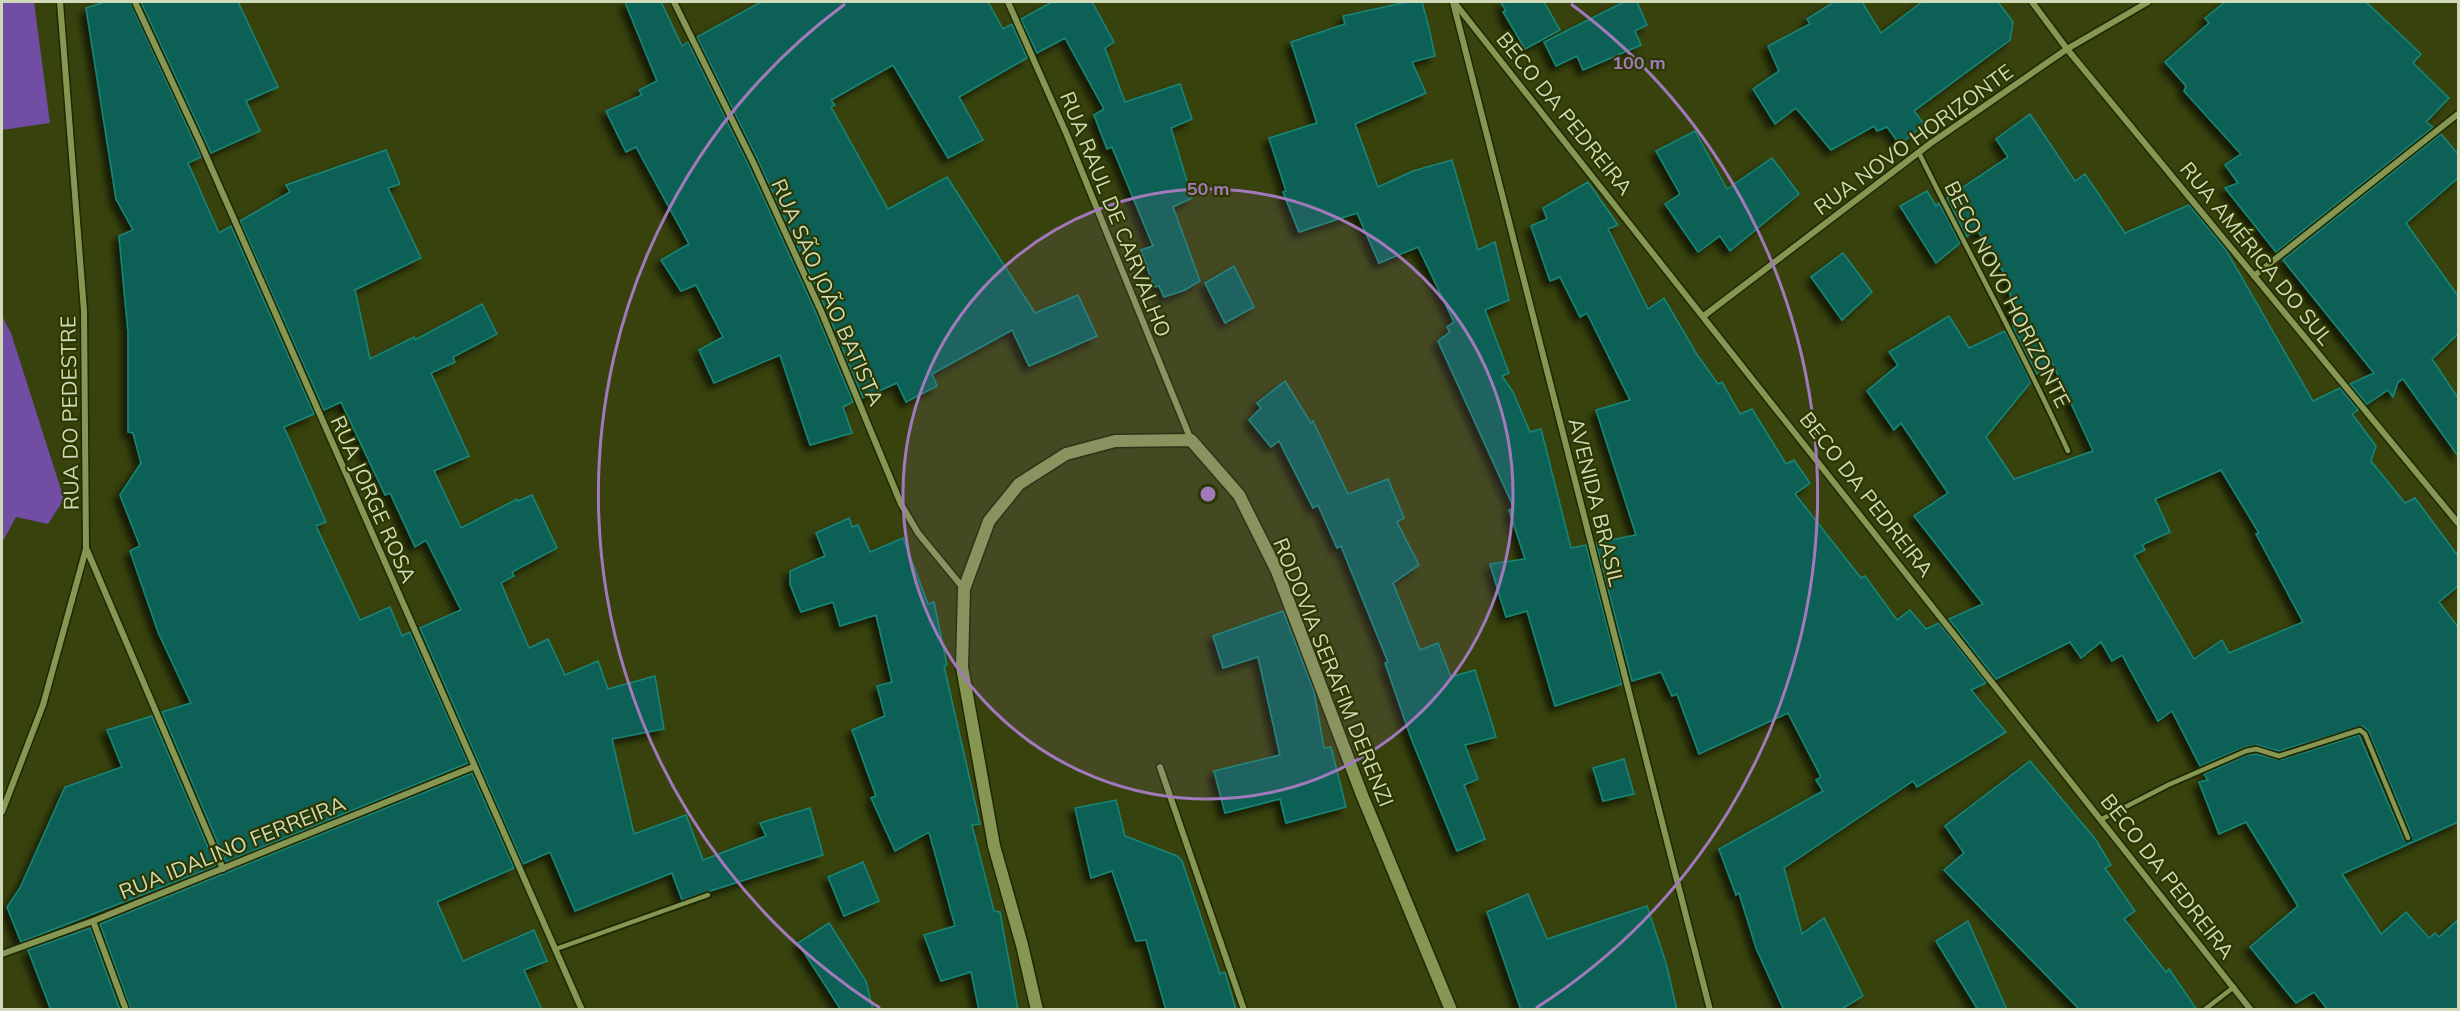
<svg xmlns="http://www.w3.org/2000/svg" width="2460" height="1011" font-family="Mulish,sans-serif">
<defs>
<filter id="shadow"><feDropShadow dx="-5.5" dy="5.5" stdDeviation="3" flood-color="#0009"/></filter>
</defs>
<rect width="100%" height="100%" fill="#37420d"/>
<g fill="#714da3">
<polygon points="2,2 34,2 50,123 2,130"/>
<polygon points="2,316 11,333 64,499 48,524 16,517 2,543"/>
</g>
<g fill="#0a6055" stroke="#198778" stroke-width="1.5" fill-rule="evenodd" filter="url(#shadow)">
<polygon points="105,2 130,2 201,157 188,163 219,233 231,226 314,414 284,427 326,522 316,526 360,620 390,607 402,636 410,632 468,763 226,862 162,712 191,703 158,632 130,551 140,546 120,495 141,463 133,433 128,432 128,332 119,236 133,230 116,199 86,8"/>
<polygon points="141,2 238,2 278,87 246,101 260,131 211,153"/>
<polygon points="625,2 661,2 682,46 688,42 748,164 816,313 853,402 843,407 852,433 810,445 780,355 714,383 699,350 723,337 696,285 681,291 661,260 689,244 636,147 626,152 606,111 642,95 639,90 657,81"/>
<polygon points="761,2 988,2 1003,29 1012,24 1027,58 959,97 983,140 948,158 893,65 831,100 835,105 831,107 888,209 947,177 1035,313 1078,295 1097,336 1029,366 1012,330 932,374 937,386 906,402 897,383 863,398 826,309 758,160 697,37"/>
<polygon points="1052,2 1092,2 1114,42 1105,48 1125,102 1180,84 1192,119 1171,128 1192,198 1173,207 1200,281 1185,290 1164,297 1159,286 1154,287 1141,250 1153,246 1112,147 1107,149 1094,115 1104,109 1065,38 1037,53 1021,19"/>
<polygon points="1407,2 1422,2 1429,28 1435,56 1412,62 1426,93 1355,124 1378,187 1413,171 1452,160 1478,250 1495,242 1509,300 1485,310 1509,373 1502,376 1513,392 1530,432 1541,429 1571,548 1586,545 1622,684 1555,706 1527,611 1506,617 1490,564 1525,559 1509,510 1514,508 1438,341 1450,332 1447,327 1454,322 1418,247 1379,263 1357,213 1299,232 1283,192 1286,191 1269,138 1317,123 1291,42 1345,24 1343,16"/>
<polygon points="1501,2 1544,2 1560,30 1525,49 1503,12 1506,11"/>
<polygon points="1624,2 1637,2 1647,25 1635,31 1641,45 1583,70 1577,56 1556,66 1544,42"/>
<polygon points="1834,2 1862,2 1881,33 1922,2 1998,2 2013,22 2010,40 1914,111 1924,124 1900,145 1887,127 1877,131 1874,126 1831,150 1796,108 1775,124 1753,89 1779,71 1768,46 1810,24 1807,19"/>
<polygon points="2225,2 2366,2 2421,54 2413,63 2449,98 2426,122 2433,127 2276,252 2225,188 2238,183 2225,165 2241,154 2184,91 2186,86 2165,62 2209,23 2205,18"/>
<path d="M2030 114 2075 181 2085 174 2125 233 2189 205 2226 250 2313 401 2340 388 2358 410 2352 414 2376 446 2371 461 2405 503 2415 498 2458 556V586L2439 602 2458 627V822L2342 874 2381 934 2406 912 2429 938 2435 933 2439 937 2458 920V1010H2328L2314 992 2296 1003 2250 947 2298 906 2246 822 2219 834 2199 782 2208 780 2204 774 2247 755 2256 754 2280 760 2359 735 2404 840 2409 842 2412 836 2369 732 2363 726 2279 751 2257 745 2245 747 2200 766 2172 711 2158 721 2122 655 2112 661 2101 642 2081 658 2070 642 1996 679 1949 619 1983 604 1914 516 1948 493 1901 423 1894 430 1867 391 1898 365 1889 352 1949 316 1969 348 2005 331 2031 382 1986 437 2014 479 2093 451 2050 358 2037 374 2013 328 2009 281 1976 228 1967 237 1947 198 2008 157 1996 139ZM2221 470 2259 533 2256 534 2303 622 2229 653 2222 640 2194 659 2134 555 2145 550 2142 545 2170 532 2155 499Z"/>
<polygon points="1695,131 1727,189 1772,158 1799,194 1730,251 1720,236 1698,252 1665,204 1680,194 1656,151"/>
<polygon points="2441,134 2458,154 2458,178 2406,223 2458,296 2458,334 2432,359 2458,398 2458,456 2403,379 2398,382 2393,397 2388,390 2367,404 2350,384 2374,373 2283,260"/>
<polygon points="386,150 400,184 388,188 421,258 355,290 370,359 414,337 415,340 482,304 497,334 453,357 455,362 431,373 469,456 434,471 461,528 517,499 518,501 532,495 557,548 512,572 514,576 501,583 529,648 548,639 565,675 598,661 608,689 655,676 664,729 612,739 634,834 686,815 703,860 766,836 760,823 810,808 823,855 682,900 672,873 575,911 550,852 523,864 420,628 461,610 426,540 415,547 390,493 385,495 341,402 324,410 240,221 290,192 286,185"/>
<polygon points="1588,182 1618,225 1608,229 1648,309 1664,298 1696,353 1718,384 1722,382 1740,414 1752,409 1786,464 1794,460 1810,483 1795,494 1861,578 1865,576 1897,620 1910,610 1926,629 1939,623 1986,683 1971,690 2006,732 1917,787 1913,781 1784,868 1802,934 1824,918 1863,996 1840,1010 1784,1010 1756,948 1739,893 1736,895 1719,849 1823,791 1816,780 1821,777 1788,713 1699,754 1677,694 1672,696 1661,672 1632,681 1596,543 1636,535 1596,410 1630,400 1587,313 1580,317 1560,277 1550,281 1531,226 1547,219 1543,208"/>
<polygon points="1927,191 1936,206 1939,203 1960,243 1936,263 1900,206"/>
<polygon points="1843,253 1872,292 1842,320 1811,277"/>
<polygon points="1234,266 1254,307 1225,323 1205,283"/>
<polygon points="1285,381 1311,423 1313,421 1348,494 1388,479 1404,518 1397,522 1419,565 1393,583 1420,650 1438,643 1451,677 1475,670 1496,737 1465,745 1478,779 1464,785 1485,839 1457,851 1411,738 1385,663 1388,662 1341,546 1337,548 1318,505 1313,508 1279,441 1271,447 1249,420 1261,408 1257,403"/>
<polygon points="849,518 852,527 858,525 870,552 903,538 928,604 934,602 947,665 944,666 980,824 972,825 994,911 1000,912 1018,1010 979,1010 971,972 941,981 924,935 955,926 929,832 895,851 871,798 876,796 852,730 885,716 877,686 892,682 876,615 840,626 833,602 801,612 790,584 790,571 825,556 816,533"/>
<polygon points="1283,611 1314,691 1324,748 1331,747 1346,807 1286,823 1280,799 1225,813 1214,771 1280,755 1258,657 1223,668 1213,636"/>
<polygon points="152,716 216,866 21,942 7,907 20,888 65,787 122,767 107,730"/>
<polygon points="1624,759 1634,794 1603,801 1593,768"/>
<polygon points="2030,761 2096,840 2111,865 2105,868 2135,911 2124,919 2166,972 2169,969 2197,1010 2080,1010 1944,870 1964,853 1945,826"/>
<polygon points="472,773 514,868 437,902 463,961 534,930 547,961 524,970 542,1010 131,1010 100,924"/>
<polygon points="1116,800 1125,836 1177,856 1182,861 1220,974 1225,972 1236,1010 1166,1010 1146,940 1136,941 1112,871 1091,878 1075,808"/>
<polygon points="863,862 879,901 844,916 828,877"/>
<polygon points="1528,894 1547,939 1647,906 1666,963 1677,1010 1521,1010 1487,912"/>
<polygon points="1968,921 2007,1010 1978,1010 1936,941"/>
<polygon points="829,923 866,981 873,1010 841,1010 798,943"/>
<polygon points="90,928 120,1010 51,1010 28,950"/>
</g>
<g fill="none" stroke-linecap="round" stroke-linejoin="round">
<defs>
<g id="lane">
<path d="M1919 153C1968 252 2022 349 2068 451"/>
<polyline points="2102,819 2168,785 2246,751 2256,749 2279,756 2360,730 2365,734 2408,838"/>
<polyline points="556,949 708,895"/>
<polyline points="2204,1010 2234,987"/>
</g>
<g id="street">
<polyline points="135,2 200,142 582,1010"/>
<polyline points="674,2 753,162 821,311 901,504 918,533 964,589"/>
<polyline points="1008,2 1067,135 1191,440"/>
<polyline points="1453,2 1710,1010"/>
<polyline points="1454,2 2251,1010"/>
<polyline points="2032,2 2067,49 2458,523"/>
<polyline points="2254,276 2458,114"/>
<polyline points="1705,315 1931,143 2067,49 2148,2"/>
<polyline points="87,550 223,869"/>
<polyline points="1160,767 1244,1010"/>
<polyline points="2,812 43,705 86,549 84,311 60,2"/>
<polyline points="93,921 126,1010"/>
<polyline points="2,954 93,921 473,767"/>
</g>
<polyline id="secondary" points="1037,1010 1022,945 994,846 962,667 964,589 989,521 1019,484 1066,454 1115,441 1191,440 1239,495 1277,571 1362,795 1451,1010"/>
</defs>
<use href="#lane" stroke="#202703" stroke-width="8"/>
<use href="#street" stroke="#202703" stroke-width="9"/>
<use href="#secondary" stroke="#202703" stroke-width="15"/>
<use href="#lane" stroke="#859752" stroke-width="4.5"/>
<use href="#street" stroke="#859752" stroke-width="6"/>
<use href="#secondary" stroke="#859752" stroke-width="12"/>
</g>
<circle cx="1208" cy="494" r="305" fill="#a17abc" fill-opacity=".12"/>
<g fill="none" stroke="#a17abc" stroke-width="3">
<circle cx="1208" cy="494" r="305"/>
<path d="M880 1008A610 610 0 0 1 845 4M1571 4A610 610 0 0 1 1536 1008"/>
</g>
<g text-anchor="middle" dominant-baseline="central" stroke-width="4.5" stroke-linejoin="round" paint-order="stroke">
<g font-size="21" fill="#d0dab8" stroke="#2d3800">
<text transform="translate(1565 113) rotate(51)">BECO DA PEDREIRA</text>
<text transform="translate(1913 139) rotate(-36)">RUA NOVO HORIZONTE</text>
<text transform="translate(1116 214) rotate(68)">RUA RAUL DE CARVALHO</text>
<text transform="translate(2257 253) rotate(51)">RUA AMÉRICA DO SUL</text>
<text transform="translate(828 292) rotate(66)">RUA SÃO JOÃO BATISTA</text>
<text transform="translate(2008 294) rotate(63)">BECO NOVO HORIZONTE</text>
<text transform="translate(69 413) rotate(-91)">RUA DO PEDESTRE</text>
<text transform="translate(1867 494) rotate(52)">BECO DA PEDREIRA</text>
<text transform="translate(374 499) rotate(66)">RUA JORGE ROSA</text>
<text transform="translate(1597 502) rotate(76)">AVENIDA BRASIL</text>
<text transform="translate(1334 672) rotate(68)">RODOVIA SERAFIM DERENZI</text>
<text transform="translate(232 847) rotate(-22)">RUA IDALINO FERREIRA</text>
<text transform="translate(2168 876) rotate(52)">BECO DA PEDREIRA</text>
</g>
</g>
<circle cx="1208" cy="494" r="9" fill="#a17abc" stroke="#2d3800" stroke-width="3"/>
<g font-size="18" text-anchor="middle" font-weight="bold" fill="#a17abc" stroke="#2d3800" stroke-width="4.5" stroke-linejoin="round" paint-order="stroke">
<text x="1639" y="69">100 m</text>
<text x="1208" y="195">50 m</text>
</g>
<rect width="2460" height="1011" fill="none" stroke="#d0dab8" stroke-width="6"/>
</svg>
